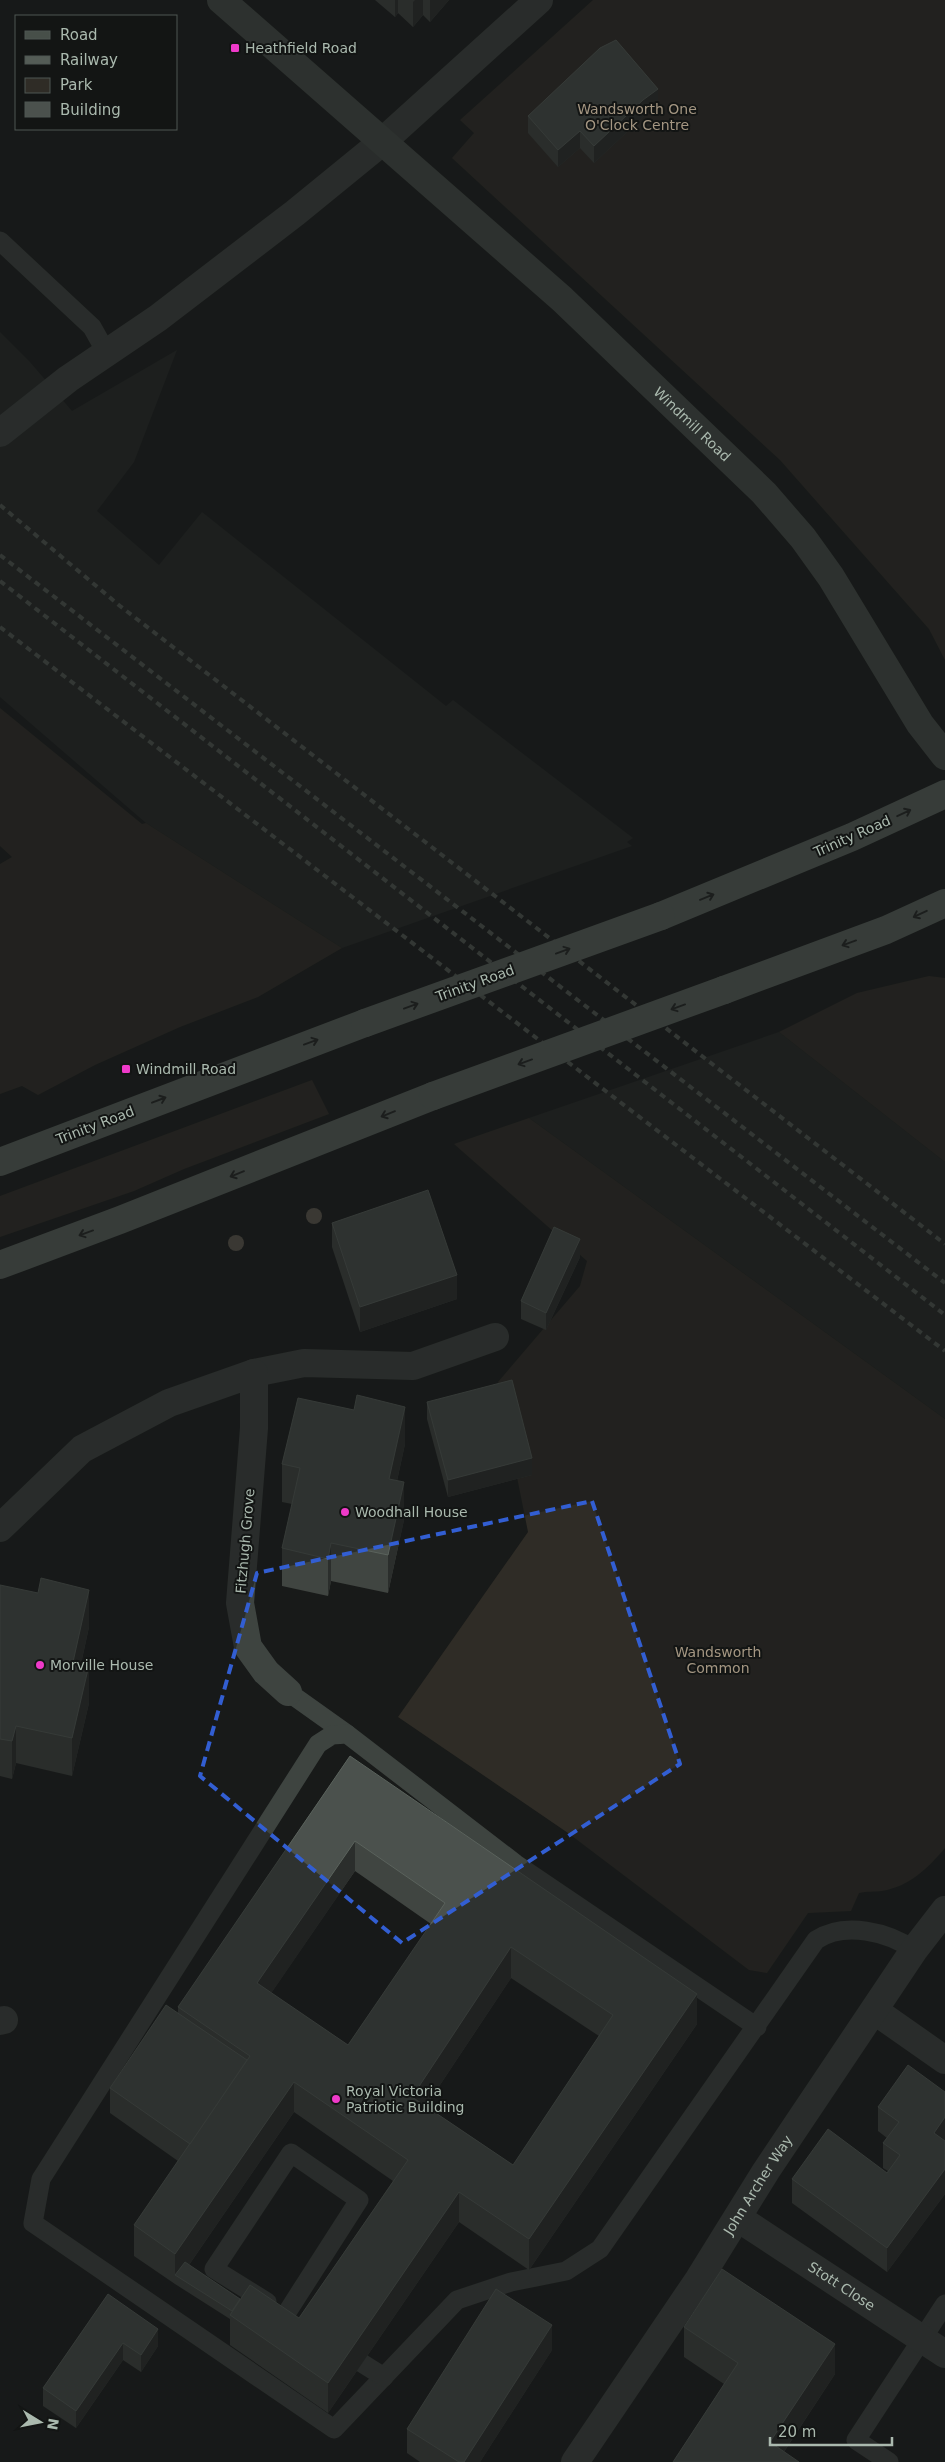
<svg xmlns="http://www.w3.org/2000/svg" width="945" height="2462" font-family="'DejaVu Sans',sans-serif">
<rect width="100%" height="100%" fill="#181a19"/>
<g fill="#242725">
<polygon points="0,332 30,362 72,411 177,350 134,462 97,511 159,565 202,512 446,706 453,700 633,838 627,842 632,846 342,948 146,823 0,697"/>
<polygon points="779,1032 945,1162 945,1419 529,1118"/>
</g>
<g fill="#2f2c26">
<polygon points="593,0 945,0 945,660 929,629 780,460 452,158 474,133 460,120"/>
<polygon points="0,708 142,824 146,823 342,948 258,997 180,1027 95,1065 38,1095 22,1086 0,1094 0,864 12,857 0,846"/>
<polygon points="929,976 945,978 945,1162 779,1032 857,993"/>
<polygon points="312,1080 329,1114 184,1169 134,1191 0,1237 0,1196"/>
<path d="M529 1118 945 1419V1848C927 1869 910 1886 882 1891 874 1892 867 1891 859 1893L851 1911 808 1913 767 1973 749 1970 568 1833 398 1717 528 1532 498 1382 580 1286 587 1261 454 1144Z"/>
</g>
<g fill="none" stroke-linecap="round" stroke-linejoin="round">
<g stroke="#3e4440" stroke-width="19">
<polyline points="0,241 92,327 106,352"/>
<polyline points="288,1692 347,1734"/>
<path d="M757 2027 516 1864 347 1734 332 1735 318 1744 41 2179 33 2223 334 2429 457 2300 511 2282 566 2271 600 2249 816 1940C845 1921 888 1932 914 1950"/>
<polyline points="267,2302 214,2269 291,2153 359,2200 286,2314"/>
<polyline points="341,2350 384,2377"/>
<polyline points="889,2462 856,2440 945,2304"/>
</g>
<g stroke="#3e4440" stroke-width="28">
<polyline points="0,433 68,379 158,318 295,213 382,142 539,0"/>
<polyline points="254,1373 304,1363 413,1366 495,1337"/>
<polyline points="0,1528 82,1449 169,1403 254,1373 254,1428 240,1603 248,1647 266,1672 288,1692"/>
<polyline points="875,2011 945,2060"/>
<polyline points="0,2021 4,2020"/>
<path id="s1" d="M738 2218 945 2354"/>
<path id="s2" d="M575 2462 699 2279 766 2171 914 1950 945 1910"/>
</g>
<path stroke="#474f49" stroke-width="28" id="s3" d="M221 0 562 299 764 493 803 538 831 577 920 724 945 756"/>
<g stroke="#5d6760" stroke-width="28">
<polyline points="661,916 852,837 945,794"/>
<polyline points="724,990 886,930 945,903"/>
<polyline points="0,1162 365,1023"/>
<polyline points="0,1265 120,1220 433,1096"/>
</g>
<g stroke="#545c56" stroke-width="4" stroke-dasharray="6 5" stroke-linecap="butt">
<polyline points="0,505 120,606 945,1244"/>
<polyline points="0,555 945,1283"/>
<polyline points="0,581 945,1315"/>
<polyline points="0,627 945,1351"/>
</g>
<g stroke="#5d6760" stroke-width="28">
<polyline points="365,1023 661,916"/>
<polyline points="433,1096 724,990"/>
</g>
</g>
<g fill="#655e53">
<circle cx="314" cy="1216" r="8"/>
<circle cx="236" cy="1243" r="8"/>
</g>
<g fill="#404541" fill-rule="evenodd">
<polygon points="375,0 449,0 430,22 423,15 413,27 398,13 395,17"/>
<polygon points="658,106 643,117 594,163 580,148 558,167 528,133 528,116"/>
<polygon points="332,1223 457,1299 360,1332 332,1247"/>
<polygon points="580,1257 546,1330 521,1319 521,1301"/>
<polygon points="427,1402 532,1475 448,1497 427,1419"/>
<polygon points="405,1444 397,1481 404,1520 388,1593 331,1581 328,1596 282,1586 282,1548 292,1504 282,1502 282,1464"/>
<polygon points="0,1585 89,1627 81,1664 89,1703 72,1776 16,1763 12,1779 0,1776"/>
<path d="M350 1756 697 2024 529 2270 459 2222 328 2413 230 2345V2319L175 2284 134 2256V2225L178 2161 110 2113V2088L178 2013V2007ZM355 1871 431 1924 348 2045 271 1993ZM511 1978 599 2036 513 2165 426 2106ZM294 2112 393 2181 299 2318 240 2299 189 2265Z"/>
<polygon points="945,2092 945,2194 887,2272 792,2203 792,2179 887,2173 888,2171 883,2168 883,2143 887,2138 878,2131 878,2107"/>
<polygon points="108,2294 158,2346 141,2372 123,2360 76,2428 43,2406 43,2388"/>
<polygon points="684,2327 835,2374 784,2452 673,2462 724,2384 684,2357"/>
<polygon points="552,2350 480,2462 420,2462 407,2453 407,2429"/>
</g>
<g fill="#2b2e2c">
<polygon points="395,0 398,0 398,13 395,17"/>
<polygon points="415,0 423,0 423,15 413,27 413,2"/>
<polygon points="430,0 449,0 430,22"/>
<polygon points="658,89 658,106 643,117 594,163 594,146 643,100"/>
<polygon points="580,131 580,148 558,167 558,150"/>
<polygon points="580,1239 580,1257 546,1330 546,1313"/>
<polygon points="457,1275 457,1299 360,1332 360,1307"/>
<polygon points="405,1407 405,1444 389,1517 389,1479"/>
<polygon points="532,1458 532,1475 448,1497 448,1480"/>
<polygon points="404,1482 404,1520 388,1593 388,1555"/>
<polygon points="331,1543 331,1581 328,1596 328,1559"/>
<polygon points="89,1590 89,1627 73,1700 73,1662"/>
<polygon points="89,1665 89,1703 72,1776 72,1738"/>
<polygon points="16,1726 16,1763 12,1779 12,1741"/>
<polygon points="355,1841 355,1871 257,2014 257,1983"/>
<polygon points="511,1947 511,1978 412,2127 412,2097"/>
<polygon points="697,1994 697,2024 529,2270 529,2239"/>
<polygon points="294,2082 294,2112 180,2278 175,2275 175,2254"/>
<polygon points="945,2117 945,2142 934,2133"/>
<polygon points="945,2169 945,2194 887,2272 887,2248"/>
<polygon points="459,2192 459,2222 328,2413 328,2383"/>
<polygon points="552,2325 552,2350 480,2462 464,2462"/>
<polygon points="158,2329 158,2346 141,2372 141,2355"/>
<polygon points="123,2343 123,2360 76,2428 76,2411"/>
<polygon points="835,2344 835,2374 777,2462 770,2442"/>
</g>
<g fill="#4b514d" stroke="#5a625c" fill-rule="evenodd">
<polygon points="616,40 658,89 643,100 594,146 580,131 558,150 528,116 600,48"/>
<polygon points="428,1190 457,1275 360,1307 332,1223"/>
<polygon points="554,1227 580,1239 546,1313 521,1301"/>
<polygon points="512,1380 532,1458 448,1480 427,1402"/>
<polygon points="357,1395 405,1407 389,1479 404,1482 388,1555 331,1543 328,1559 282,1548 300,1468 282,1464 298,1398 354,1410"/>
<polygon points="41,1578 89,1590 73,1662 89,1665 72,1738 16,1726 12,1741 0,1739 0,1585 38,1593"/>
<path d="M350 1756 697 1994 529 2239 459 2192 328 2383 230 2315 250 2285 299 2318 408 2160 294 2082 175 2254 134 2225 250 2056 178 2007ZM355 1841 445 1903 348 2045 257 1983ZM511 1947 613 2015 513 2165 412 2097Z"/>
<polygon points="166,2005 247,2060 190,2144 110,2088"/>
<polygon points="908,2065 945,2092 945,2117 934,2133 945,2141 945,2169 887,2248 792,2179 828,2129 887,2173 900,2155 883,2143 899,2122 878,2107"/>
<polygon points="185,2262 240,2299 232,2311 175,2275"/>
<polygon points="722,2269 835,2344 770,2442 799,2462 673,2462 738,2363 684,2327"/>
<polygon points="496,2289 552,2325 464,2462 459,2462 407,2429"/>
<polygon points="108,2294 158,2329 141,2355 123,2343 76,2411 43,2388"/>
</g>
<defs><path id="oneway-shaft" d="M-6 0H5M1.5-3L5.5 0L1.5 3" fill="none" stroke-width="1.6" stroke-linecap="round" stroke-linejoin="round" transform="scale(1.25)"/></defs>
<g stroke="#222523">
<use href="#oneway-shaft" transform="translate(904 813) rotate(-25)"/>
<use href="#oneway-shaft" transform="translate(707 897) rotate(-22)"/>
<use href="#oneway-shaft" transform="translate(920 914) rotate(155)"/>
<use href="#oneway-shaft" transform="translate(849 943) rotate(160)"/>
<use href="#oneway-shaft" transform="translate(563 951) rotate(-20)"/>
<use href="#oneway-shaft" transform="translate(411 1006) rotate(-20)"/>
<use href="#oneway-shaft" transform="translate(678 1007) rotate(160)"/>
<use href="#oneway-shaft" transform="translate(311 1042) rotate(-20)"/>
<use href="#oneway-shaft" transform="translate(525 1062) rotate(160)"/>
<use href="#oneway-shaft" transform="translate(159 1100) rotate(-21)"/>
<use href="#oneway-shaft" transform="translate(388 1114) rotate(158)"/>
<use href="#oneway-shaft" transform="translate(237 1174) rotate(158)"/>
<use href="#oneway-shaft" transform="translate(86 1233) rotate(160)"/>
</g>
<path d="M0 0H945V2462H0ZM592 1501 680 1764 402 1943 200 1776 257 1573Z" fill="#181a19" fill-opacity=".55" fill-rule="evenodd"/>
<path fill="none" stroke="#325ed2" stroke-width="4" stroke-dasharray="10 6" stroke-linejoin="round" d="M592 1501 680 1764 402 1943 200 1776 257 1573Z"/>
<g fill="#ef3ac9" stroke="#131514" stroke-width="2">
<rect x="230" y="43" width="10" height="10" rx="2.5"/>
<rect x="121" y="1064" width="10" height="10" rx="2.5"/>
<circle cx="345" cy="1512" r="5"/>
<circle cx="40" cy="1665" r="5"/>
<circle cx="336" cy="2099" r="5"/>
</g>
<g text-anchor="middle" dominant-baseline="central" stroke-width="4" stroke-linejoin="round" paint-order="stroke">
<g font-size="14" fill="#aab9ae" stroke="#131514" text-anchor="start">
<text x="245" y="48">Heathfield Road</text>
<text x="136" y="1069">Windmill Road</text>
<text x="355" y="1512">Woodhall House</text>
<text x="50" y="1665">Morville House</text>
<text x="346" y="2091">Royal Victoria<tspan x="346" dy="16">Patriotic Building</tspan></text>
</g>
<g font-size="14" fill="#a49682" stroke="#131514">
<text x="637" y="109">Wandsworth One<tspan x="637" dy="16">O'Clock Centre</tspan></text>
<text x="718" y="1652">Wandsworth<tspan x="718" dy="16">Common</tspan></text>
</g>
<g font-size="14" fill="#aab9ae" stroke="#131514">
<text stroke="none"><textPath href="#s3" startOffset="634">Windmill Road</textPath></text>
<text transform="translate(852 836) rotate(-24)">Trinity Road</text>
<text transform="translate(475 983) rotate(-20)">Trinity Road</text>
<text transform="translate(95 1125) rotate(-21)">Trinity Road</text>
<text transform="translate(245 1541) rotate(-85)">Fitzhugh Grove</text>
<text stroke="none"><textPath href="#s2" startOffset="332">John Archer Way</textPath></text>
<text stroke="none"><textPath href="#s1" startOffset="124">Stott Close</textPath></text>
</g>
</g>
<rect x="15" y="15" width="162" height="115" fill="#131514" stroke="#4f5752"/>
<rect x="25" y="31" width="25" height="8" fill="#474f49" stroke="#4f5752"/>
<text x="60" y="40" font-size="15" fill="#aab9ae">Road</text>
<rect x="25" y="56" width="25" height="8" fill="#545c56" stroke="#4f5752"/>
<text x="60" y="65" font-size="15" fill="#aab9ae">Railway</text>
<rect x="25" y="78" width="25" height="15" fill="#2f2c26" stroke="#4f5752"/>
<text x="60" y="90" font-size="15" fill="#aab9ae">Park</text>
<rect x="25" y="102" width="25" height="15" fill="#4b514d" stroke="#4f5752"/>
<text x="60" y="115" font-size="15" fill="#aab9ae">Building</text>
<g transform="translate(40 2422) rotate(100)" stroke="#131514" stroke-width="4" paint-order="stroke">
<path d="M0-4L9 19L0 12L-9 19Z" fill="#aab9ae"/>
<text y="-8" font-size="14" font-weight="bold" text-anchor="middle" fill="#aab9ae">N</text>
</g>
<path d="M770 2437v8h122v-8" fill="none" stroke="#aab9ae" stroke-width="2.5"/>
<text x="778" y="2437" font-size="15" fill="#aab9ae" stroke="#131514" stroke-width="4" paint-order="stroke">20 m</text>
</svg>
